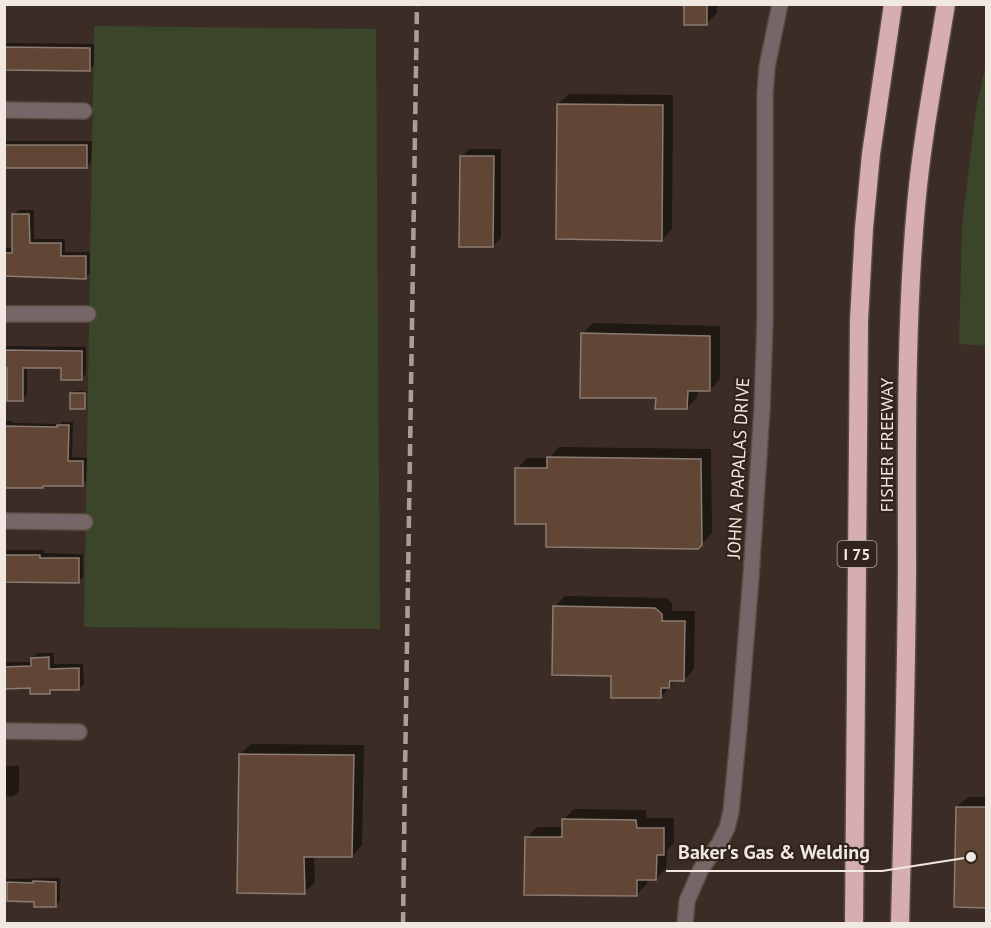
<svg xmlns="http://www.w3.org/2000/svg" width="991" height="928" font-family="'PT Sans',sans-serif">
<rect width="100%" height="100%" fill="#3b2d25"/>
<g fill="#3b452a">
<polygon points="94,26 376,29 380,629 84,627"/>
<polygon points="986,63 986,346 959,344 962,225 976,109"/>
</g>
<g fill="#0007">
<polygon points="685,4 717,4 717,13 706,24"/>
<polygon points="4,43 94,44 94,65 89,70 4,68"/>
<polygon points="569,94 673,95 672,229 662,240 558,104"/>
<polygon points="4,141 92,141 91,162 86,167 4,167"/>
<polygon points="469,149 501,149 501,238 493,246 461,157"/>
<polygon points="19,210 34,210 34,239 65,239 65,252 90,252 90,273 85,278 4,275 4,248 14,248 14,214"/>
<polygon points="593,323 720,326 720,379 710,390 698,390 697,397 687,408 582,334"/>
<polygon points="4,346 86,347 86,374 81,379 62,366 27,366 27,395 22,400 9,367 4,367"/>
<polygon points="74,391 86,391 86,405 84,407 72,393"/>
<polygon points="4,421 12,421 12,423 60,424 62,422 73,422 72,457 87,458 86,480 82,485 45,484 43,487 4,486"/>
<polygon points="559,447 711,449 712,533 698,548 548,523 517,469 527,458 549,458"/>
<polygon points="9,550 44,550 44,553 83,554 83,577 78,582 4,580 4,552"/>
<polygon points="565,596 666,598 672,603 672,611 695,611 694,669 684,680 676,679 661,697 613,675 555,606"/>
<polygon points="37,653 54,653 54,664 83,664 84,684 79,689 52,689 49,692 32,687 4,687 4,662 32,662 32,658"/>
<polygon points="251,744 364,745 362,845 352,856 314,856 315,882 304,893 240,754"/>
<polygon points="4,766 19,766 19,791 14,796 4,796"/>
<polygon points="968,797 986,797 986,907 957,807"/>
<polygon points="574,809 646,810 647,818 674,818 674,843 667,850 666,868 656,879 647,879 647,884 636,895 527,838 537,827 563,827 563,820"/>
<polygon points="60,878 60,901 55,906 35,900 4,900 4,879"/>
</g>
<g fill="#614635" stroke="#8b7b72" stroke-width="1.5">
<rect x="684" y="4" width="23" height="21"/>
<polygon points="4,47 90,48 90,71 4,70"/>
<polygon points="557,104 663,105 662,241 556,239"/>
<rect x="4" y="145" width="83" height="23"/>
<polygon points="460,156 494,156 493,247 459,247"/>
<polygon points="12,214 29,214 30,243 61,243 61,256 86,256 86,279 4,276 4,253 12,253"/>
<polygon points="581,333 710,336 710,391 688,391 687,409 655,409 656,398 580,398"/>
<polygon points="4,350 82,351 82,380 61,380 61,368 23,368 23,401 7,401 7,368 4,368"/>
<rect x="70" y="393" width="15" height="16"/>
<polygon points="57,425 69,425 68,461 83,461 83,486 43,486 43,488 4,488 4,426 57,427"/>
<polygon points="547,457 701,459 702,545 698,549 546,547 546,524 515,524 515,468 547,468"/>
<polygon points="4,555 40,555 40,558 79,558 79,583 4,582"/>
<polygon points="553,606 655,608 662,614 662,621 685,621 684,681 670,681 669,688 661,688 661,698 611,698 611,676 552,675"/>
<polygon points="49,657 49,669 79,668 79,690 50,690 50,694 30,694 30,688 4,689 4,667 31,666 31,658"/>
<polygon points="239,754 354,755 352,857 304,857 305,894 237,893"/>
<polygon points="956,807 987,807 987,908 954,907"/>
<polygon points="562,819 636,820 637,828 664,828 664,855 657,855 656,880 637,880 637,896 524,895 525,837 562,837"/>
<polygon points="33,881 56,882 56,907 34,907 34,902 7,901 7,882 33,883"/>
</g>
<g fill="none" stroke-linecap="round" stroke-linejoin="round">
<defs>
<g id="minor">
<polyline points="4,110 84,111"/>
<polyline points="4,314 88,314"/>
<polyline points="4,521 85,522"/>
<polyline points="4,731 79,732"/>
<polyline points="685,924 687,901 701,869 719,844 727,828 731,812 739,728 751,576 762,409 765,321 765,94 767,67 780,4"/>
</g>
<g id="highway">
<polyline points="854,924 859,321 864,228 871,154 893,4"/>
<path d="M900 924C903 808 906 692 907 576 907 453 905 329 916 206 922 138 935 72 946 4"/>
</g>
</defs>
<use href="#minor" stroke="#584b43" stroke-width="18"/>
<use href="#highway" stroke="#584b43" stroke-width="21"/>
<use href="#minor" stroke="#766667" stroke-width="15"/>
<use href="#highway" stroke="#d6aeb1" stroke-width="18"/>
<polyline stroke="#aa9f98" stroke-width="4.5" stroke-dasharray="12 6" stroke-linecap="butt" points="403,924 405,772 417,4"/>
</g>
<g text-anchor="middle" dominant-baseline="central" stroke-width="4.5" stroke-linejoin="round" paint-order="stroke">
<rect fill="#30241c" stroke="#b7ada7" stroke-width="1.5" x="837.5" y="541" width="39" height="26" rx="4.5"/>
<g font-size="16" font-weight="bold" fill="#f1e8e2">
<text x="857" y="554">I 75</text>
</g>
<g font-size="18" fill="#f1e8e2" stroke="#30241c">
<text transform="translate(886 445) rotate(-90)">FISHER FREEWAY</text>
<text transform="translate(738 468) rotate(-87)">JOHN A PAPALAS DRIVE</text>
</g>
</g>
<path fill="none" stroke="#f1e8e2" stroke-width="2" d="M971 857L882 871H666"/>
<circle fill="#f1e8e2" stroke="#30241c" stroke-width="2" cx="971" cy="857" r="6"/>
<g font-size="20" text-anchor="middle" font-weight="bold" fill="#f1e8e2" stroke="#30241c" stroke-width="4.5" stroke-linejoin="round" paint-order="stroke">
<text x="774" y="859">Baker's Gas &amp; Welding</text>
</g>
<rect width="991" height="928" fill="none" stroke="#f1e8e2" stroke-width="12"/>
</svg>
